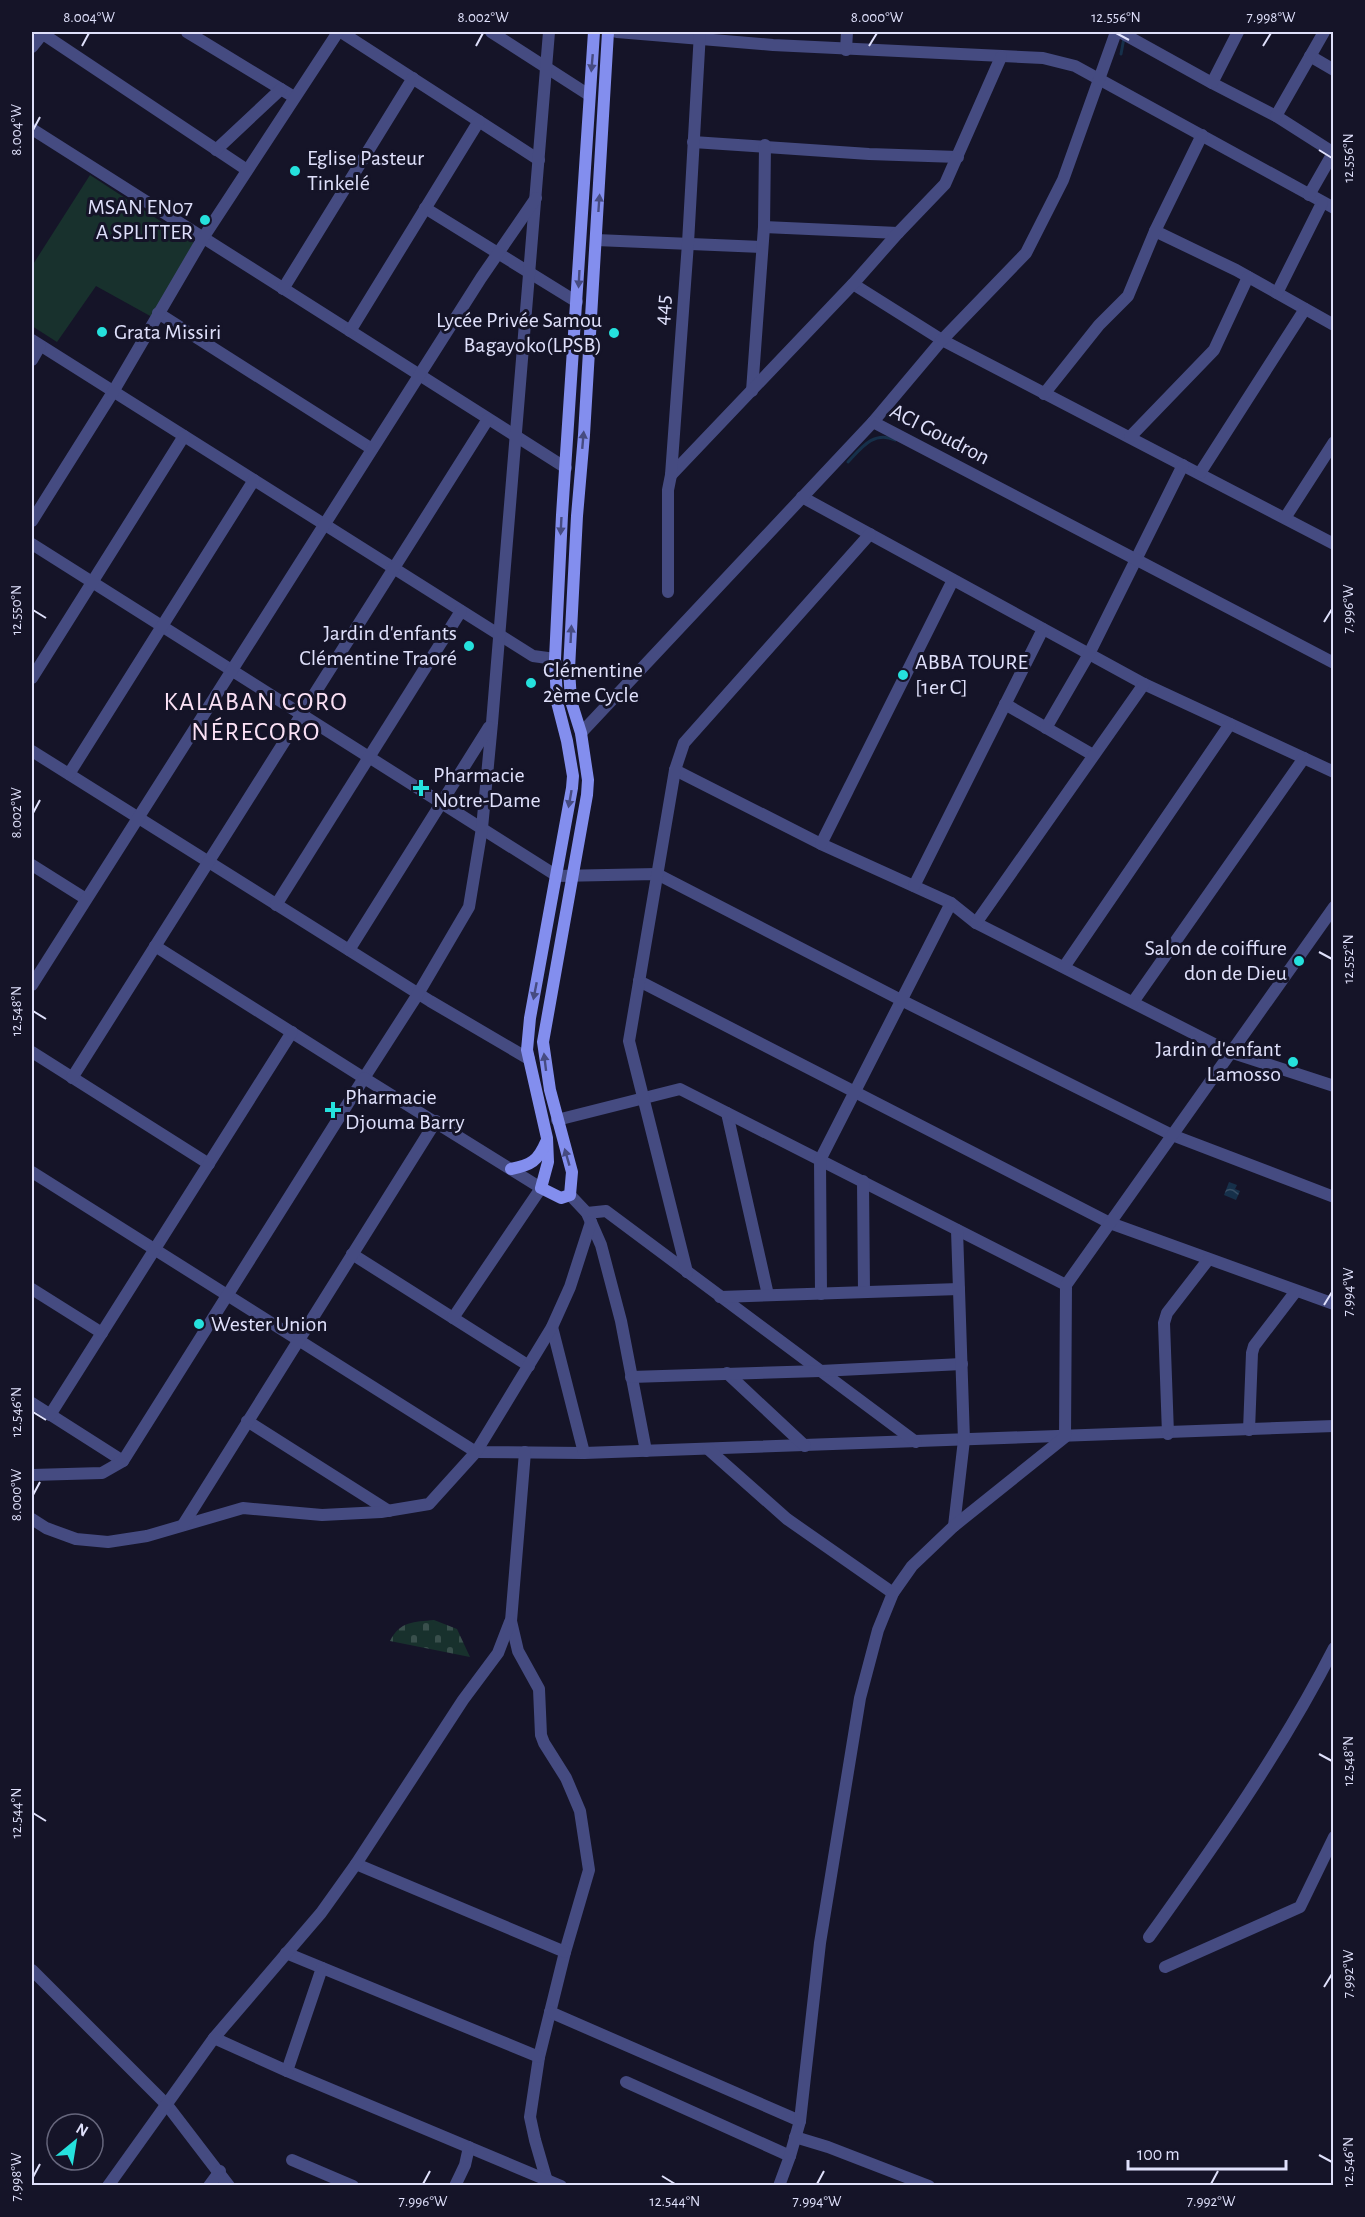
<svg xmlns="http://www.w3.org/2000/svg" width="1365" height="2217" font-family="'Alegreya Sans',sans-serif">
<defs>
<pattern id="cemetery-stones" width="16" height="16" patternUnits="userSpaceOnUse" patternTransform="scale(1.5)"><rect width="16" height="16" fill="#18312d"/><path d="M2 7V4a2 2 0 0 1 4 0v3zM10 15v-3a2 2 0 0 1 4 0v3z" fill="#394f4c"/></pattern>
<pattern id="water-waves" width="16" height="10" patternUnits="userSpaceOnUse" patternTransform="scale(1.5)"><rect width="16" height="10" fill="#16304a"/><path d="M0 5q4-4 8 0t8 0" fill="none" stroke="#374e65"/></pattern>
</defs>
<rect width="100%" height="100%" fill="#151428"/>
<path fill="url(#cemetery-stones)" d="M434 1620 457 1629 470 1657 390 1641C400 1621 414 1622 434 1620Z"/>
<polygon fill="#18312d" points="90,175 197,245 152,317 96,286 57,342 32,326 32,266"/>
<polygon fill="url(#water-waves)" points="1229,1182 1237,1185 1235,1189 1240,1191 1236,1200 1224,1195"/>
<g fill="none" stroke-linecap="round" stroke-linejoin="round">
<g stroke="#16304a" stroke-width="3">
<polyline points="1121,54 1124,38"/>
<path d="M848 462C861 448 874 430 895 440"/>
</g>
<g stroke="#454b81" stroke-width="12">
<polyline points="40,32 247,170"/>
<polyline points="187,32 294,97"/>
<polyline points="341,32 539,160"/>
<polyline points="491,32 589,95"/>
<polyline points="617,32 773,45 1043,58 1075,66 1334,208"/>
<polyline points="1120,32 1212,83 1276,116 1334,153"/>
<polyline points="32,47 44,32"/>
<polyline points="846,50 847,32"/>
<polyline points="1310,56 1334,70"/>
<polyline points="1212,83 1238,32"/>
<polyline points="1276,116 1324,32"/>
<polyline points="32,129 566,468"/>
<polyline points="693,142 869,154 958,157"/>
<polyline points="216,150 281,89"/>
<polyline points="1309,195 1333,153"/>
<polyline points="425,208 577,302"/>
<polyline points="764,227 898,233"/>
<polyline points="1155,231 1236,270 1334,325"/>
<polyline points="596,240 762,247"/>
<polyline points="853,284 942,340 1334,544"/>
<polyline points="283,289 413,78"/>
<polyline points="1277,293 1322,203"/>
<polyline points="158,313 372,449"/>
<polyline points="350,331 479,121"/>
<polyline points="32,340 533,656 555,659"/>
<polyline points="32,360 40,346"/>
<polyline points="752,391 764,227 765,145"/>
<polyline points="1044,394 1099,325 1128,296 1155,231 1202,135"/>
<polyline points="873,422 942,340 1026,253 1063,180 1116,32"/>
<polyline points="1130,437 1214,350 1248,277"/>
<polyline points="1200,473 1305,309"/>
<polyline points="671,475 853,284 898,233 945,184 1001,57"/>
<polyline points="802,497 1144,684 1334,772"/>
<polyline points="1285,518 1334,442"/>
<polyline points="32,521 113,392 203,238 338,32"/>
<polyline points="32,544 557,876 657,874 901,1000 1172,1135 1334,1197"/>
<polyline points="668,592 668,490 671,475 688,243 700,32"/>
<polyline points="32,678 184,436"/>
<polyline points="1005,704 1093,755"/>
<polyline points="1046,728 1089,654 1183,465"/>
<polyline points="32,751 430,1001 529,1059"/>
<polyline points="675,770 821,844 951,903 976,923 1230,1052 1334,1086"/>
<polyline points="69,774 254,480"/>
<polyline points="821,844 953,580"/>
<polyline points="32,865 86,899"/>
<polyline points="914,886 1043,629"/>
<polyline points="276,905 461,611"/>
<polyline points="976,923 1144,684"/>
<polyline points="155,946 364,1078 418,994 469,907 482,828 492,723 549,32"/>
<polyline points="349,950 489,727"/>
<polyline points="1064,967 1230,724"/>
<polyline points="639,981 1110,1223 1334,1304"/>
<polyline points="32,985 481,278 536,198"/>
<polyline points="1133,1002 1304,758"/>
<polyline points="32,1052 209,1164"/>
<polyline points="72,1078 488,419"/>
<polyline points="727,1113 768,1295"/>
<polyline points="557,1120 680,1089 1066,1285"/>
<polyline points="32,1172 476,1452 584,1453 1334,1426"/>
<polyline points="863,1181 864,1292"/>
<polyline points="570,1195 587,1213 601,1245 621,1321 646,1451"/>
<polyline points="587,1213 606,1211 916,1442"/>
<polyline points="352,1254 529,1366"/>
<polyline points="687,1272 629,1041 675,770 684,743 870,534"/>
<polyline points="32,1289 102,1333"/>
<polyline points="821,1294 820,1160 951,903"/>
<polyline points="720,1297 959,1289"/>
<polyline points="453,1318 541,1188"/>
<polyline points="552,1327 584,1453"/>
<polyline points="727,1373 805,1446"/>
<polyline points="631,1377 820,1371 962,1364"/>
<polyline points="32,1403 123,1461"/>
<polyline points="50,1415 292,1032"/>
<polyline points="247,1421 389,1511"/>
<polyline points="1249,1430 1252,1353 1254,1346 1296,1291"/>
<polyline points="1168,1434 1164,1323 1167,1313 1208,1260"/>
<polyline points="708,1449 787,1519 893,1593"/>
<polyline points="525,1452 511,1621 518,1651 539,1689 541,1735 544,1743 566,1778 580,1811 589,1870 565,1952 539,2057 530,2117 535,2140 546,2178 543,2186"/>
<polyline points="32,1519 46,1528 76,1539 108,1542 147,1536 243,1508 322,1515 381,1512 429,1504 476,1452 552,1327 570,1287 591,1222"/>
<polyline points="183,1525 436,1121"/>
<polyline points="954,1526 964,1440 957,1230"/>
<polyline points="356,1864 565,1952"/>
<path d="M1149 1937C1215 1845 1282 1750 1334 1648"/>
<polyline points="286,1953 539,2057"/>
<polyline points="1165,1967 1300,1907 1334,1837"/>
<polyline points="32,1970 167,2105 229,2186"/>
<polyline points="550,2012 800,2121"/>
<polyline points="214,2038 287,2071 561,2186"/>
<polyline points="287,2071 322,1968"/>
<polyline points="626,2082 790,2156"/>
<polyline points="795,2137 828,2147 929,2186"/>
<polyline points="292,2160 353,2186"/>
<polyline points="108,2186 214,2038 321,1913 356,1864 463,1700 498,1653 510,1622"/>
<polyline points="209,2186 220,2171"/>
<polyline points="455,2186 465,2165 469,2147"/>
</g>
<g stroke="#454b81" stroke-width="12">
<polyline points="581,733 873,422 1334,663"/>
<polyline points="32,1475 102,1473 123,1461 364,1078 541,1188"/>
<polyline points="779,2186 790,2156 800,2121 820,1943 860,1698 878,1630 893,1593 912,1566 954,1526 1065,1437 1066,1285 1334,907"/>
</g>
<g stroke="#838eee" stroke-width="12">
<polyline points="594,32 562,515 555,659 557,702 567,741 573,776 572,788 530,1018 527,1050 547,1138 548,1162 541,1188 561,1198 570,1195 572,1172 550,1090 543,1042 587,795 588,780 581,733 571,701 569,669 577,516 584,435 608,32"/>
<path d="M511 1169C531 1165 538 1161 546 1142"/>
</g>
</g>
<defs><path id="oneway-solid" d="M-6-.8H1V-3.2L6.5 0L1 3.2V.8H-6Z" transform="scale(1.5)"/></defs>
<g fill="#464b81">
<use href="#oneway-solid" transform="translate(592 63) rotate(95)"/>
<use href="#oneway-solid" transform="translate(599 203) rotate(-86)"/>
<use href="#oneway-solid" transform="translate(579 279) rotate(93)"/>
<use href="#oneway-solid" transform="translate(583 440) rotate(-85)"/>
<use href="#oneway-solid" transform="translate(561 526) rotate(93)"/>
<use href="#oneway-solid" transform="translate(571 634) rotate(-87)"/>
<use href="#oneway-solid" transform="translate(570 799) rotate(100)"/>
<use href="#oneway-solid" transform="translate(535 991) rotate(101)"/>
<use href="#oneway-solid" transform="translate(545 1062) rotate(-97)"/>
<use href="#oneway-solid" transform="translate(567 1157) rotate(-106)"/>
</g>
<path fill="none" stroke="#dfe0fb" stroke-width="2" d="M1116 33 1129 40M82 46 89 33M476 46 483 33M869 46 877 33M1263 46 1271 33M33 130 40 117M1319 150 1332 158M33 610 46 618M1324 622 1332 609M33 813 40 800M1319 952 1332 959M33 1011 46 1019M1324 1305 1332 1292M33 1412 46 1420M33 1495 40 1482M1319 1754 1332 1761M33 1813 46 1821M1324 1987 1332 1974M1319 2155 1332 2162M662 2176 675 2184M33 2177 40 2164M423 2184 430 2171M817 2184 824 2171M1211 2184 1218 2171"/>
<g fill="#25e1dd" stroke="#151428" stroke-width="2">
<circle cx="295" cy="171" r="6"/>
<circle cx="205" cy="220" r="6"/>
<circle cx="102" cy="332" r="6"/>
<circle cx="614" cy="333" r="6"/>
<circle cx="469" cy="646" r="6"/>
<circle cx="903" cy="675" r="6"/>
<circle cx="531" cy="683" r="6"/>
<path d="M418 779h6v6h6v6h-6v6h-6v-6h-6v-6h6z"/>
<circle cx="1299" cy="961" r="6"/>
<circle cx="1293" cy="1062" r="6"/>
<path d="M330 1101h6v6h6v6h-6v6h-6v-6h-6v-6h6z"/>
<circle cx="199" cy="1324" r="6"/>
</g>
<g text-anchor="middle" dominant-baseline="central" stroke-width="6" stroke-linejoin="round" paint-order="stroke">
<g font-size="22" fill="#dfe0fb" stroke="#151428" text-anchor="start">
<text x="307" y="158">Eglise Pasteur<tspan x="307" dy="25">Tinkelé</tspan></text>
<text x="193" y="207" text-anchor="end">MSAN EN07<tspan x="193" dy="25">A SPLITTER</tspan></text>
<text x="602" y="320" text-anchor="end">Lycée Privée Samou<tspan x="602" dy="25">Bagayoko(LPSB)</tspan></text>
<text x="114" y="332">Grata Missiri</text>
<text x="457" y="633" text-anchor="end">Jardin d'enfants<tspan x="457" dy="25">Clémentine Traoré</tspan></text>
<text x="915" y="662">ABBA TOURE<tspan x="915" dy="25">[1er C]</tspan></text>
<text x="543" y="670">Clémentine<tspan x="543" dy="25">2ème Cycle</tspan></text>
<text x="433" y="775">Pharmacie<tspan x="433" dy="25">Notre-Dame</tspan></text>
<text x="1287" y="948" text-anchor="end">Salon de coiffure<tspan x="1287" dy="25">don de Dieu</tspan></text>
<text x="1281" y="1049" text-anchor="end">Jardin d'enfant<tspan x="1281" dy="25">Lamosso</tspan></text>
<text x="345" y="1097">Pharmacie<tspan x="345" dy="25">Djouma Barry</tspan></text>
<text x="211" y="1324">Wester Union</text>
</g>
<g font-size="22" fill="#dfe0fb" stroke="#151428">
<text transform="translate(662 310) rotate(-86)">445</text>
<text transform="translate(940 434) rotate(27)">ACI Goudron</text>
</g>
<g font-size="26" letter-spacing="1.5" fill="#fbe1f5" stroke="#151428">
<text x="256" y="702">KALABAN CORO<tspan x="256" dy="30">NÉRECORO</tspan></text>
</g>
</g>
<rect width="1365" height="2217" fill="none" stroke="#151428" stroke-width="66"/>
<g transform="translate(75 2142) rotate(30)"><circle r="28" fill="#151428" stroke="#66667c" stroke-width="1.5"/>
<path d="M0-4.5L10 22L0 15L-10 22Z" fill="#25e1dd"/>
<text y="-9" font-size="16" font-weight="bold" text-anchor="middle" fill="#dfe0fb">N</text>
</g>
<path d="M1128 2160v9h158v-9" fill="none" stroke="#dfe0fb" stroke-width="3"/>
<text x="1137" y="2160" font-size="18" fill="#dfe0fb" stroke="#151428" stroke-width="4.5" paint-order="stroke">100 m</text>
<rect x="33" y="33" width="1299" height="2151" fill="none" stroke="#dfe0fb" stroke-width="2"/>
<g font-size="15" text-anchor="middle" fill="#dfe0fb">
<text x="89" y="22">8.004°W</text>
<text x="483" y="22">8.002°W</text>
<text x="877" y="22">8.000°W</text>
<text x="1116" y="22">12.556°N</text>
<text x="1271" y="22">7.998°W</text>
<text transform="translate(16 130) rotate(-90)" y="5">8.004°W</text>
<text transform="translate(1348 158) rotate(-90)" y="5">12.556°N</text>
<text transform="translate(1348 609) rotate(-90)" y="5">7.996°W</text>
<text transform="translate(16 610) rotate(-90)" y="5">12.550°N</text>
<text transform="translate(16 813) rotate(-90)" y="5">8.002°W</text>
<text transform="translate(1348 959) rotate(-90)" y="5">12.552°N</text>
<text transform="translate(16 1011) rotate(-90)" y="5">12.548°N</text>
<text transform="translate(1348 1292) rotate(-90)" y="5">7.994°W</text>
<text transform="translate(16 1412) rotate(-90)" y="5">12.546°N</text>
<text transform="translate(16 1495) rotate(-90)" y="5">8.000°W</text>
<text transform="translate(1348 1761) rotate(-90)" y="5">12.548°N</text>
<text transform="translate(16 1813) rotate(-90)" y="5">12.544°N</text>
<text transform="translate(1348 1974) rotate(-90)" y="5">7.992°W</text>
<text transform="translate(1348 2162) rotate(-90)" y="5">12.546°N</text>
<text transform="translate(16 2177) rotate(-90)" y="5">7.998°W</text>
<text x="423" y="2206">7.996°W</text>
<text x="675" y="2206">12.544°N</text>
<text x="817" y="2206">7.994°W</text>
<text x="1211" y="2206">7.992°W</text>
</g>
</svg>
